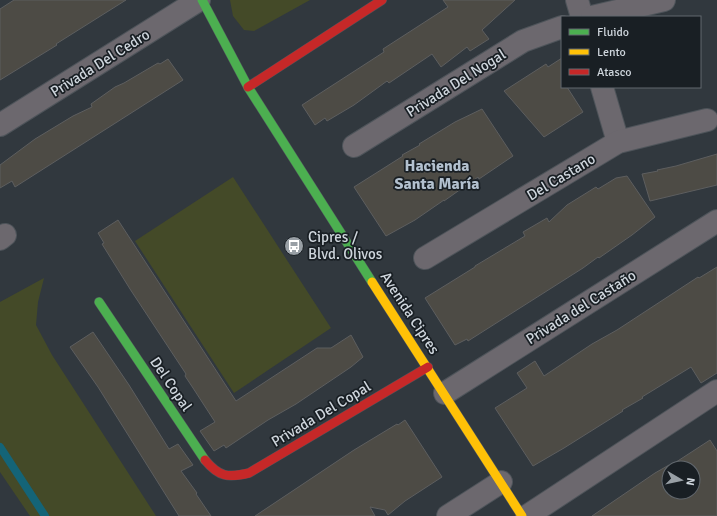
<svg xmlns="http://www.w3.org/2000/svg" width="717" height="516" font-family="Signika,sans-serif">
<rect width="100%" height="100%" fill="#31383e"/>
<g fill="#444a28">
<polygon points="230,0 310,0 254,31 244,30 233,16"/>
<polygon points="233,177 331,328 234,393 135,241"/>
<polygon points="44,278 38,302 36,325 52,355 156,516 30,516 0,472 0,302"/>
</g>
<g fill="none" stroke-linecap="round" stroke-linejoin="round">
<polyline stroke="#146477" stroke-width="8" points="0,447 45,516"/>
</g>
<g fill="#4d4b45" stroke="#5d5e5f" fill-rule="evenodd">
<polygon points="14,0 126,0 56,44 57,45 0,80 0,9"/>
<polygon points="443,0 515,0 482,30 489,39 470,51 467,47 441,67 432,54 389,83 387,81 354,105 327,121 325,118 315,125 302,105 384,52 383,49 448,7"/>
<polygon points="562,58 562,87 567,87 583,112 544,137 504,91 546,64 548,67"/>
<polygon points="168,59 183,80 15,187 12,181 0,188 0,165 35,139 73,116 92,107 91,104 115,87 124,83 158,63 160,64"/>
<polygon points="482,109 513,156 479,179 478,177 444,201 444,200 415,220 386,236 354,187 403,156 402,155 420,145 419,144 455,122"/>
<polygon points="717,154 717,185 650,201 642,174 658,171 657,170 676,166"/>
<polygon points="627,176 655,217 632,235 599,258 598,257 583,268 468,341 467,339 455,345 425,298 475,267 475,266 525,236 523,232 547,218 549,222 567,205 596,187 598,189 616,178"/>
<polygon points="118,220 236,401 317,348 331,348 351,335 363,357 351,367 296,404 268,420 226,448 224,445 214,451 200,431 215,422 193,388 185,376 186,374 130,289 102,244 104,243 98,233"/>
<polygon points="717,267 717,373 701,383 691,367 642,397 643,398 622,410 623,411 564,448 533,466 495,408 527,388 517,373 535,361 544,376 592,344 617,330 698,277 699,278"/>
<polygon points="93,332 129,385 169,449 178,444 193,465 181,471 197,493 196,494 211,516 179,516 98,387 70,347"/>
<polygon points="405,420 442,477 405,501 388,515 385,510 370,507 375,516 255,516 354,450 397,424 398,425"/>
<path d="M710 440 717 451V516H592L655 473 669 465 670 466ZM669 468H693V492H669Z"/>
</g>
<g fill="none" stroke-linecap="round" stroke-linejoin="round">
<defs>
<g id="street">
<polyline points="577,0 582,17"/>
<polyline points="592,17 664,0"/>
<polyline points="602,87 618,142"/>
<polyline points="0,125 199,0"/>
<polyline points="354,146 523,41 562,27"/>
<polyline points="0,239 5,235"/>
<polyline points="425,258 618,142 707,120"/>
<polyline points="445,393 717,221"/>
<polyline points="448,516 501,482"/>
<polyline points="527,516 717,391"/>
</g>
<g id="fast">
<polyline points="202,0 248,87 372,282"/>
<polyline points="99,302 205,460"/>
</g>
<polyline id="slow" points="372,282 522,516"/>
<g id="jam">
<polyline points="248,87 382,0"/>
<path d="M205 460C219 477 228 478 249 473L428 367"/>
</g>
</defs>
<use href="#street" stroke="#4e545a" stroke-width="24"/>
<use href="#fast" stroke="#4e545a" stroke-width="10"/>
<use href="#slow" stroke="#4e545a" stroke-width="10"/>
<use href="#jam" stroke="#4e545a" stroke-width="10"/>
<use href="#street" stroke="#6c686e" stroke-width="22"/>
<use href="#fast" stroke="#4caf50" stroke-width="9"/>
<use href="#slow" stroke="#ffc107" stroke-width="9"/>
<use href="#jam" stroke="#c62828" stroke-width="9"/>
</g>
<defs>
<symbol id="bus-disc" viewBox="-11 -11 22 22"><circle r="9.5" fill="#989fa5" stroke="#191f24"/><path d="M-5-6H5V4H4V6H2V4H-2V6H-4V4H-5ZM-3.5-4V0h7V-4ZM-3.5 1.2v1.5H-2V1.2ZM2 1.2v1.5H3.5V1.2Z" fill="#fff"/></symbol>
</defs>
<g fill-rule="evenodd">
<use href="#bus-disc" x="283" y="235" width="22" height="22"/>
</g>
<g text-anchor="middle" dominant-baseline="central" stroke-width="3.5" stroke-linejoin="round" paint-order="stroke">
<g font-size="15" fill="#cfd6dd" stroke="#191f24">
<text transform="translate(100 63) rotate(-32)">Privada Del Cedro</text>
<text transform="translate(456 83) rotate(-32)">Privada Del Nogal</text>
<text transform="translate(561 177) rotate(-31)">Del Castano</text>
<text transform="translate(581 307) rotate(-32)">Privada del Castaño</text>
<text transform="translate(410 313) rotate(57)">Avenida Cipres</text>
<text transform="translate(171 384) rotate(56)">Del Copal</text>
<text transform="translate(321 414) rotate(-31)">Privada Del Copal</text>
</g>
<g font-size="15" fill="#cfd6dd" stroke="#191f24" text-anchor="start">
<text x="308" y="237">Cipres /<tspan x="308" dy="17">Blvd. Olivos</tspan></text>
</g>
<g font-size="16" font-weight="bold" fill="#b3c1cf" stroke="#191f24">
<text x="437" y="166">Hacienda<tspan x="437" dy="18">Santa María</tspan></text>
</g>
</g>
<rect x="561" y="16" width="140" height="72" fill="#191f24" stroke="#62686e"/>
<rect x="569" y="29" width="20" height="6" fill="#4caf50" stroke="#62686e"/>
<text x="597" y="36" font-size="12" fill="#cfd6dd">Fluido</text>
<rect x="569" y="49" width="20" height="6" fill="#ffc107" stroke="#62686e"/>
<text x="597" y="56" font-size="12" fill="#cfd6dd">Lento</text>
<rect x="569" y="69" width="20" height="6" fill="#c62828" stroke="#62686e"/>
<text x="597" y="76" font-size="12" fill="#cfd6dd">Atasco</text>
<g transform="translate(681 480) rotate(99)"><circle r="19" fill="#191f24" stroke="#62686e"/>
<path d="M0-3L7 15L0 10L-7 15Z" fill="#989fa5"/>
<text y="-6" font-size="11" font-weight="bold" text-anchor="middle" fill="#cfd6dd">N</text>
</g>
</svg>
